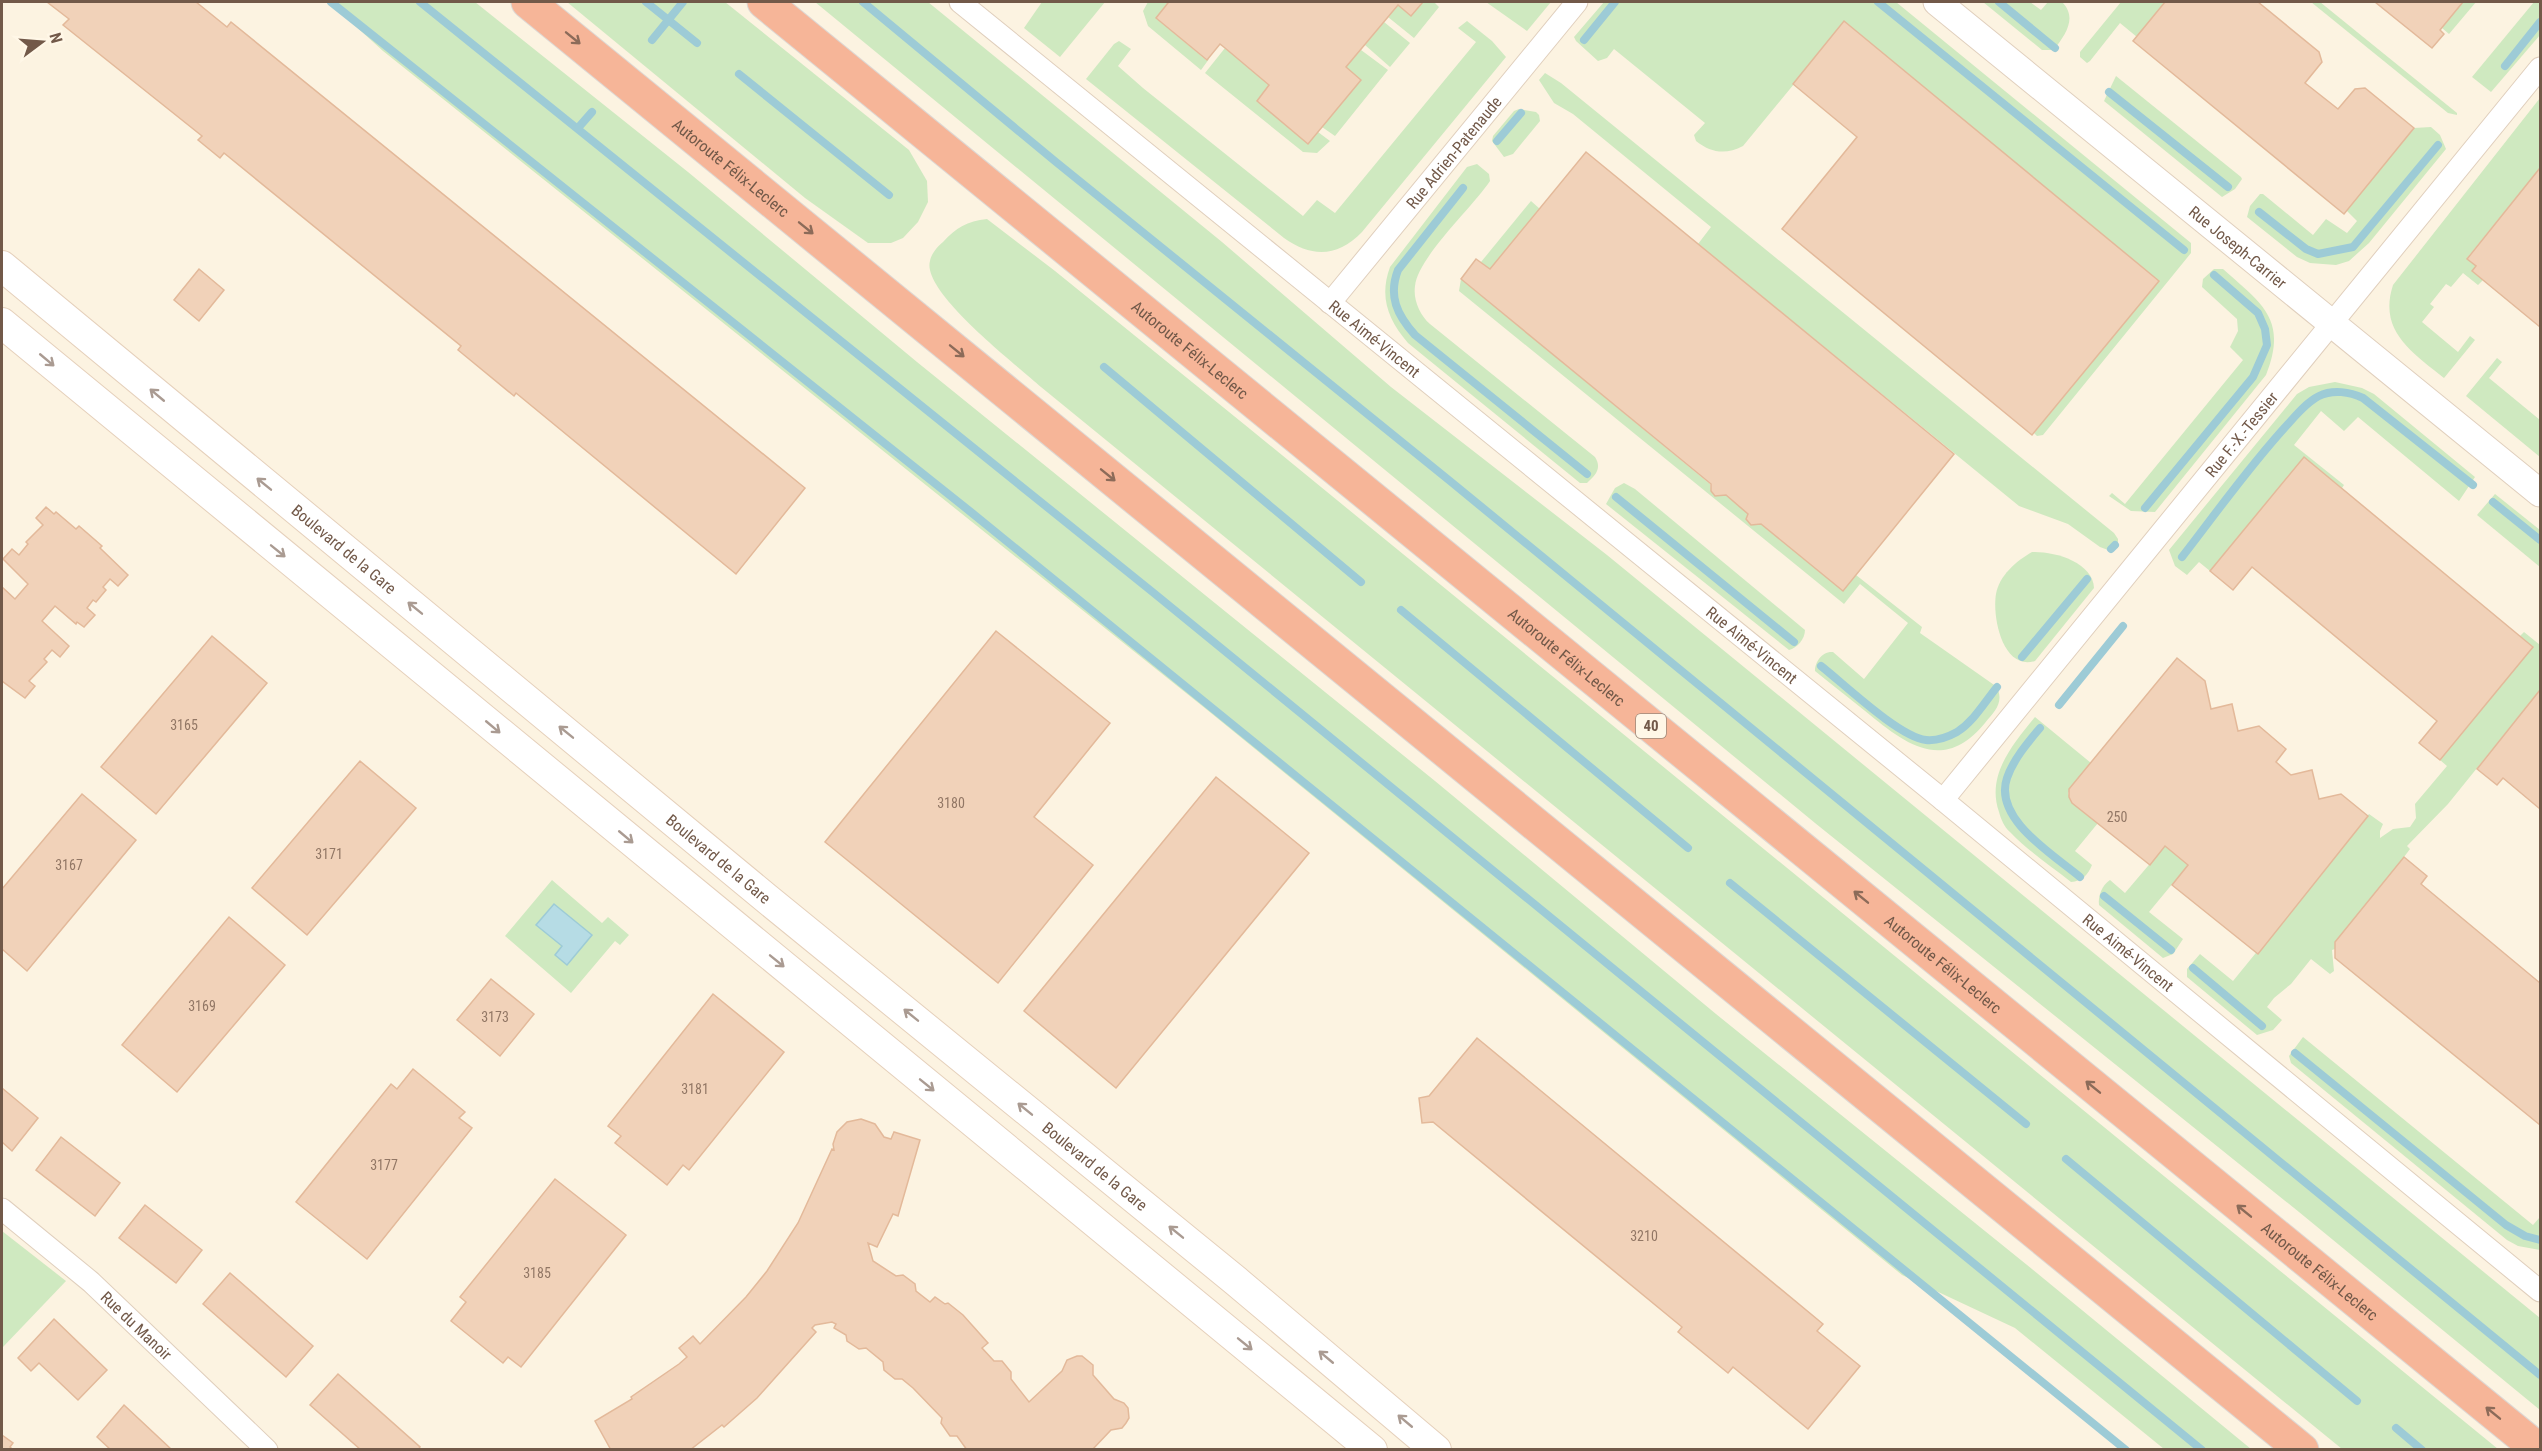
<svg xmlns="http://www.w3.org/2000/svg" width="2542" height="1451" font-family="'Roboto Condensed',sans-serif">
<rect width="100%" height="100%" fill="#fcf3e1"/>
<g fill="#cfe9c0">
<polygon points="329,2 475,2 688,172 917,362 1435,781 1716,1014 2032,1269 2251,1449 2164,1449 2015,1328 1902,1275 1206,709 383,51"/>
<polygon points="567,2 725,2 909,150 927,181 928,202 918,222 903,238 891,243 868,243 805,198"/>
<polygon points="815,2 928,2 1222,242 1391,387 1607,555 2540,1318 2540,1410 2299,1212 1815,823"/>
<polygon points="1042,2 1105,2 1060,57 1024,28"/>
<polygon points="1148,2 1168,3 1156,18 1206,60 1209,59 1201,70 1148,26 1143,11"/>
<polygon points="1423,2 1434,2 1439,7 1414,38 1388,17 1398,5 1411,16"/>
<polygon points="1486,2 1551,2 1527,31"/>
<path d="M1604 2H1896L2191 243V253L2043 435 2037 436 2034 433 2159 281 1845 22 1743 146C1726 155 1711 153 1696 141L1694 135 1705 123 1614 49 1607 58 1598 61 1576 41 1574 37Z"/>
<path d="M1983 2H2030L2041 10 2048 2H2062C2078 18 2065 35 2054 50H2042Z"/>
<polygon points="2121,2 2165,2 2137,37 2120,23 2090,61 2087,63 2080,57 2080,52"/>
<polygon points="2311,2 2320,2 2457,113 2457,115 2448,113"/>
<polygon points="2463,2 2476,2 2449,34 2442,28"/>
<polygon points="2534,2 2540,2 2540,35 2491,92 2472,77"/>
<path d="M1467 21 1492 41 1506 57 1362 232C1338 257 1312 258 1284 238L1086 79 1114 44 1119 41 1131 49 1118 66 1143 88 1303 216 1317 200 1335 213 1476 42 1458 28Z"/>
<polygon points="1384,22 1410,43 1390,67 1365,45"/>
<polygon points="1225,48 1269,85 1257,101 1308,144 1318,132 1330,141 1317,153 1303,152 1205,73"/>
<polygon points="1361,50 1388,70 1335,136 1322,127 1361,80 1346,67"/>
<polygon points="1545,73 1561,83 2114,533 2118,539 2118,548 2108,550 2100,547 2068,524 2019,506 1698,244 1711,227 1573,114 1554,103 1539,80"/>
<polygon points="2116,76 2241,177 2242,179 2235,189 2222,197 2104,101"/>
<path d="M2540 98V168L2467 258 2476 266 2472 271 2483 280 2478 285 2463 273 2451 287 2446 284 2430 304 2434 307 2422 322 2458 352 2470 336 2475 340 2444 378C2412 352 2378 331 2393 285Z"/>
<polygon points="1519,109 1536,112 1539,115 1540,121 1513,154 1504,157 1492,141 1493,136 1514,111"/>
<polygon points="2431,127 2440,135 2446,149 2369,243 2349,261 2336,265 2310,263 2297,257 2247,217 2250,206 2260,194 2263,194 2313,235 2326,219 2347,233 2357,221 2346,210 2414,128"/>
<path d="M1477 164 1489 174 1490 181C1472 208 1418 257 1415 286 1413 300 1420 315 1430 324L1595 457C1602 468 1596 475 1587 483H1580L1408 343C1388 320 1379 297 1390 267L1467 167Z"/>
<polygon points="1531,201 1540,209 1490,269 1481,262"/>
<path d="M987 219 1055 271 1250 429 2498 1449H2342L1041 387C1018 366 921 292 930 261 931 254 938 246 943 242 956 228 967 221 987 219Z"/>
<path d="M2214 269H2223C2262 304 2288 319 2266 375L2155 512 2131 511 2109 496 2112 493 2125 504 2243 360 2230 347 2238 331 2237 319 2202 287 2203 279Z"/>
<path d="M1461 279 1710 484 1711 491 1715 496 1726 495 1748 514 1746 519 1751 525 1761 524 1843 591 1856 575 1922 627 1920 633 1997 687C2004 703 1995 711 1985 723 1945 772 1908 746 1870 715 1852 700 1833 686 1815 671 1815 662 1822 651 1833 652L1864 679 1908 623 1860 584 1844 604 1459 291Z"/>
<polygon points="2497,358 2502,362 2489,378 2540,420 2540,457 2466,396"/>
<polygon points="2335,382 2362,388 2374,394 2475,477 2459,501 2358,417 2344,431 2321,411 2294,445 2344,485 2342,488 2304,457 2210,571 2199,562 2187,575 2175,566 2169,550 2297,394 2309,387"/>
<path d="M1624 483 1635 489 1805 630C1805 639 1797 648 1789 650L1606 504 1615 488Z"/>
<polygon points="2495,494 2540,530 2540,567 2477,515"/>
<path d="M2032 552C2054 551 2093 562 2094 588L2035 661C2003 671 1992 618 1996 594 1999 576 2016 561 2032 552Z"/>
<polygon points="2524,632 2540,645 2540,690 2448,804 2407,846 2410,849 2404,857 2335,942 2335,949 2332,950 2334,971 2330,974 2311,959 2291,984 2274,998 2267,1007 2282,1020 2273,1030 2257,1035 2187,977 2187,969 2200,954 2233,981 2369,814 2383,824 2380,831 2380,838 2393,829 2410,827 2416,818 2415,804 2447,766 2440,760 2533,647 2520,636"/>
<path d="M2035 717 2091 763 2068 793 2072 803 2098 823 2075 851 2092 865C2088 875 2082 881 2071 882 2051 866 2028 851 2010 832 2004 827 2001 819 1999 812 1986 775 2013 744 2035 717Z"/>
<path d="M2165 846 2188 865 2149 912 2183 939 2173 954 2163 958 2099 905C2098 896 2102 885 2110 880L2125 893Z"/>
<polygon points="552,880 602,923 608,917 629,935 620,945 615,941 571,993 505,936"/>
<polygon points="2303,1037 2533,1225 2540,1217 2540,1250 2518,1246 2507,1240 2291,1063 2289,1056"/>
<polygon points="2,1231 66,1281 2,1348"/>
</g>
<polygon fill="#b6dce5" stroke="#9dcbd6" stroke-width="1.5" points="554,904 592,935 567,965 555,955 562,946 536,925"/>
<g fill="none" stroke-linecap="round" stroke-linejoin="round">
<g stroke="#9dcbd6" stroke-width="8">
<polyline points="331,2 972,513 2126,1450"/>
<polyline points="420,2 1155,594 2202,1450"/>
<polyline points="646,2 697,43"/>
<polyline points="863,2 1056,162 1450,481 2540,1375"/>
<polyline points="1878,2 2184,250"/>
<polyline points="1999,2 2055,48"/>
<polyline points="652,40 683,2"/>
<polyline points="1584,40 1615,2"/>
<polyline points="2505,66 2540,22"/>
<polyline points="739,74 889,195"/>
<polyline points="2109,92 2228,187"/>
<polyline points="578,128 592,112"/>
<polyline points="1497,141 1521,113"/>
<path d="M1463 188 1398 270C1388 296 1397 315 1415 335L1587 474"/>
<polyline points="2259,212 2306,249 2318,254 2353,247 2438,145"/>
<polyline points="1104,367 1361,582"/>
<polyline points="1616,497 1794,642"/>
<polyline points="2493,502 2540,540"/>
<polyline points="2145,508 2253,377 2267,345 2265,329 2258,313 2214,275"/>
<polyline points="2111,549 2115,545"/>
<path d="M2182 557C2217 512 2250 465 2288 424 2297 414 2307 402 2319 396 2333 389 2350 392 2363 398L2473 485"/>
<polyline points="1401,610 1688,848"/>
<polyline points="2022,657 2087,579"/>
<path d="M1821 666C1844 684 1899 737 1926 740 1937 741 1948 737 1957 732 1974 721 1984 703 1997 687"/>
<polyline points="2059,705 2123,626"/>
<path d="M2040 728C2028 742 2013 760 2007 778 1993 819 2054 855 2080 877"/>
<polyline points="1730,883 2026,1124"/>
<polyline points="2104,896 2171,950"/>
<polyline points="2193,968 2262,1026"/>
<polyline points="2295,1053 2506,1225 2525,1236 2540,1240"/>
<polyline points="2066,1159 2357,1401"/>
<polyline points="2396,1428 2422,1450"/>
</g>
</g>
<g fill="#f1d2b9" stroke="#e3b99a" stroke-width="1.5">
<polygon points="47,2 196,2 227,27 231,22 805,488 736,574 516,393 514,396 458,350 461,346 224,153 220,158 198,140 202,136 63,25 69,19"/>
<polygon points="1166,2 1423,2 1411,16 1398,5 1346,67 1361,80 1308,144 1257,101 1269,85 1225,48 1220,44 1207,60 1156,18 1168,3"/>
<polygon points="2165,2 2258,2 2319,52 2322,62 2305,83 2338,109 2355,89 2365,88 2414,128 2344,214 2133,41"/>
<polygon points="2375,2 2463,2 2440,30 2444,34 2432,48"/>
<polygon points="1844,21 2159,281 2032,435 1782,229 1857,137 1793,84"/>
<polygon points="1586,152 1954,454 1843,591 1761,524 1751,525 1746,519 1748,514 1726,495 1715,496 1711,491 1711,484 1461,279 1476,259 1490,269"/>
<polygon points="2540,168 2540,327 2472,271 2476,266 2467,259"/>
<polygon points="199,269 224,290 199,321 174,300"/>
<polygon points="2304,457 2533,647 2440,760 2419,743 2437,721 2252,567 2233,590 2210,571"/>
<polygon points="46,507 54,514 56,512 76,529 79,526 102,546 100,548 128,575 118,586 110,579 103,587 106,590 96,602 93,600 87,608 95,615 84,627 77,622 76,624 55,606 42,621 69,646 60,657 52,650 44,659 47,662 29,681 35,686 25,698 2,681 2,587 15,599 28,584 3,559 12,549 19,555 28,544 26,542 43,525 36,518"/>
<polygon points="996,631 1110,723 1034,817 1093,865 998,983 825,842"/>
<polygon points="212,636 267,683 156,814 101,767"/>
<polygon points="2177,658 2205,681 2211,709 2232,704 2238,731 2259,726 2286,749 2276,762 2291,775 2312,770 2319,799 2341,794 2368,816 2258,954 2172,885 2188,865 2165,846 2150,865 2072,803 2069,797 2069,789"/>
<polygon points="2540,690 2540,809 2503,778 2497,785 2477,769"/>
<polygon points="360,761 416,808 307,935 252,888"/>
<polygon points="1216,777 1309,853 1116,1088 1024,1011"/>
<polygon points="82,794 136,840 27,971 2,949 2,889"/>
<polygon points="2404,857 2427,876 2421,884 2540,983 2540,1125 2335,958 2335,942"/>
<polygon points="229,917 285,965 177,1092 122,1045"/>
<polygon points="491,979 534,1014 500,1056 457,1020"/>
<polygon points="713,994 784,1052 689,1170 683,1165 667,1185 615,1143 621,1136 608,1126"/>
<polygon points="1477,1038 1823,1324 1817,1331 1860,1366 1808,1429 1733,1367 1728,1373 1717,1364 1678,1332 1682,1327 1433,1122 1422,1123 1419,1098 1429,1096"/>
<polygon points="413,1069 465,1112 459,1118 472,1128 367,1259 296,1202 391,1084 397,1089"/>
<polygon points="2,1088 38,1118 12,1151 2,1142"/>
<polygon points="861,1119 875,1124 884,1137 891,1139 894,1132 920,1140 898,1216 893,1214 877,1247 868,1243 873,1261 896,1276 903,1275 915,1284 916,1291 930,1302 935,1297 945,1304 948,1303 963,1315 988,1343 982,1348 994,1361 1002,1361 1011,1372 1011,1379 1029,1402 1062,1371 1067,1360 1077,1356 1082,1356 1093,1365 1093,1375 1114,1399 1124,1403 1128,1408 1129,1418 1126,1423 1122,1428 1111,1430 1092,1450 967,1450 957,1436 950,1436 941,1423 942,1418 913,1388 902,1379 895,1379 884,1370 883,1362 866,1348 859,1349 847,1341 846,1335 834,1328 836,1324 832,1322 815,1325 812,1328 816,1332 757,1398 724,1427 722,1425 690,1450 611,1450 595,1421 632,1399 631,1397 679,1364 687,1357 679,1348 693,1336 700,1344 746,1297 767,1271 798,1223 832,1149 834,1150 833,1144 837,1132 847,1122"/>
<polygon points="61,1137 120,1183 95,1216 36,1170"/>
<polygon points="555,1179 626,1235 521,1367 508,1357 503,1363 451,1321 466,1302 460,1297"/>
<polygon points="145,1205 202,1250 176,1283 119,1238"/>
<polygon points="230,1273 313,1346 286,1377 203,1304"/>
<polygon points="54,1319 107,1370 78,1400 39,1363 31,1371 18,1358"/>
<polygon points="338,1374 420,1447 418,1450 361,1450 310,1405"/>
<polygon points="124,1405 155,1434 172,1450 111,1450 97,1437"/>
<polygon points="2,1435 13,1443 10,1447 13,1450 2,1450"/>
</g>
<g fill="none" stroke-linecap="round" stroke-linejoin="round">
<defs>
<g id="minor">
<path id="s1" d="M960 2 1943 800 2540 1291"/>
<path id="s2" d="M1330 303 1577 2"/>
<path id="s3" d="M1943 800 2540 68"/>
<path id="s4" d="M2 1209 91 1282 267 1450"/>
</g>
<g id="tertiary">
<path id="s5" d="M1937 2 2540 493"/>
</g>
<g id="secondary">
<path id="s6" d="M2 266 766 898 1236 1281 1436 1450"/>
<polyline points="2,323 1372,1450"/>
</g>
<g id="motorway">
<path id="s7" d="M528 2 2302 1450"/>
<path id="s8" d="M764 2 2539 1450"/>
</g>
</defs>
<use href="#minor" stroke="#e0cfbd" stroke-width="23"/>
<use href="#tertiary" stroke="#e0cfbd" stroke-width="29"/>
<use href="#secondary" stroke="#e5d0bb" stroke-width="32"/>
<use href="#motorway" stroke="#ddd7d3" stroke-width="35"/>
<use href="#minor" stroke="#fff" stroke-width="21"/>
<use href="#tertiary" stroke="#fff" stroke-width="27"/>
<use href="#secondary" stroke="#fff" stroke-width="30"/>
<use href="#motorway" stroke="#f6b598" stroke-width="33"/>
</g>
<defs><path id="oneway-shaft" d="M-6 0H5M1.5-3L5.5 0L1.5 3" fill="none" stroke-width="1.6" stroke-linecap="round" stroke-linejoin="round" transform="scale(1.5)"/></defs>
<g stroke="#8c6b59">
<use href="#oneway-shaft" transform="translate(573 38) rotate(39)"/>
<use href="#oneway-shaft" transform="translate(806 228) rotate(39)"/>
<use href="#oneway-shaft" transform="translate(957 351) rotate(39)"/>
<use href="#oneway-shaft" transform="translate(1108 475) rotate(39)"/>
<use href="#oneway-shaft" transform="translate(1861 897) rotate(-141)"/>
<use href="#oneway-shaft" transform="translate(2093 1087) rotate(-141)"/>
<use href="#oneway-shaft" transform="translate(2244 1211) rotate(-141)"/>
<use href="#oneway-shaft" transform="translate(2493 1413) rotate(-141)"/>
</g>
<g stroke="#aa9b92">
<use href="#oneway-shaft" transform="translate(47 360) rotate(40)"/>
<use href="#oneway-shaft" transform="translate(157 395) rotate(-140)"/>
<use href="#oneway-shaft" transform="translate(264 484) rotate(-141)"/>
<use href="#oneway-shaft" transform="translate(278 551) rotate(39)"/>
<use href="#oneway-shaft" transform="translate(415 608) rotate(-141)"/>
<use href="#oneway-shaft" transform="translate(493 727) rotate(40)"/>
<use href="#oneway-shaft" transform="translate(566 732) rotate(-141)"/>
<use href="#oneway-shaft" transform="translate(626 837) rotate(40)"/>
<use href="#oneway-shaft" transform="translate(777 961) rotate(39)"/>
<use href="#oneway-shaft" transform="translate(911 1015) rotate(-141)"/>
<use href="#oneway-shaft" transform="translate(927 1085) rotate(39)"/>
<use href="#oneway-shaft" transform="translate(1025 1109) rotate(-141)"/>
<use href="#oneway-shaft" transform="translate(1176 1232) rotate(-141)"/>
<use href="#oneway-shaft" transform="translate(1245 1344) rotate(39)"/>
<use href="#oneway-shaft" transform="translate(1326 1357) rotate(-140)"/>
<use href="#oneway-shaft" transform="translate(1405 1421) rotate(-140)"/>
</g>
<g text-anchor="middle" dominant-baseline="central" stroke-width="6" stroke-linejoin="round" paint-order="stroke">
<g font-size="14" fill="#927765">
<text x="184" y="725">3165</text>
<text x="951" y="803">3180</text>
<text x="2117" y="817">250</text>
<text x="329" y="854">3171</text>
<text x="69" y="865">3167</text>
<text x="202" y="1006">3169</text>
<text x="495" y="1017">3173</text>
<text x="695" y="1089">3181</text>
<text x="384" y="1165">3177</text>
<text x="1644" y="1236">3210</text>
<text x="537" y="1273">3185</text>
</g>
<rect fill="#fff7e7" stroke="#9c8878" stroke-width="1.5" x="1636" y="714" width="30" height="24" rx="4.5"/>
<g font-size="15" font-weight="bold" fill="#725949">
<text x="1651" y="726">40</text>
</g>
<g font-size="16" fill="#725949" stroke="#fff7e7">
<text stroke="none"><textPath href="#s2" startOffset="195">Rue Adrien-Patenaude</textPath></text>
<text stroke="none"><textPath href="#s7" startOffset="262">Autoroute Félix-Leclerc</textPath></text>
<text stroke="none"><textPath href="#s5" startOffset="388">Rue Joseph-Carrier</textPath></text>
<text stroke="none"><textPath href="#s1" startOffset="534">Rue Aimé-Vincent</textPath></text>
<text stroke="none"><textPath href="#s8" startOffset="550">Autoroute Félix-Leclerc</textPath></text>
<text stroke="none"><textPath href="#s3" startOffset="472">Rue F.-X.-Tessier</textPath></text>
<text stroke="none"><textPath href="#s6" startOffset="444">Boulevard de la Gare</textPath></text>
<text stroke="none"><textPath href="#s1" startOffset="1020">Rue Aimé-Vincent</textPath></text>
<text stroke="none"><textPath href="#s8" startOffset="1036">Autoroute Félix-Leclerc</textPath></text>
<text stroke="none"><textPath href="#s6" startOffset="930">Boulevard de la Gare</textPath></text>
<text stroke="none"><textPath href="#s1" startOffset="1506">Rue Aimé-Vincent</textPath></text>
<text stroke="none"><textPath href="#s8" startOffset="1522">Autoroute Félix-Leclerc</textPath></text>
<text stroke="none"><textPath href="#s6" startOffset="1416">Boulevard de la Gare</textPath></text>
<text stroke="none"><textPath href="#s8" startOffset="2008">Autoroute Félix-Leclerc</textPath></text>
<text stroke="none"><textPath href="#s4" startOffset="178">Rue du Manoir</textPath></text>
</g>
</g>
<rect width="2542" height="1451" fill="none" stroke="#725949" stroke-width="6"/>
<g transform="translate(42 42) rotate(74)" stroke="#fff7e7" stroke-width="4.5" paint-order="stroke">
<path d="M0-4.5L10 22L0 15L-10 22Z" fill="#725949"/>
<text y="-9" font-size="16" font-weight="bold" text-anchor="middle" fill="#725949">N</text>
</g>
</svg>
